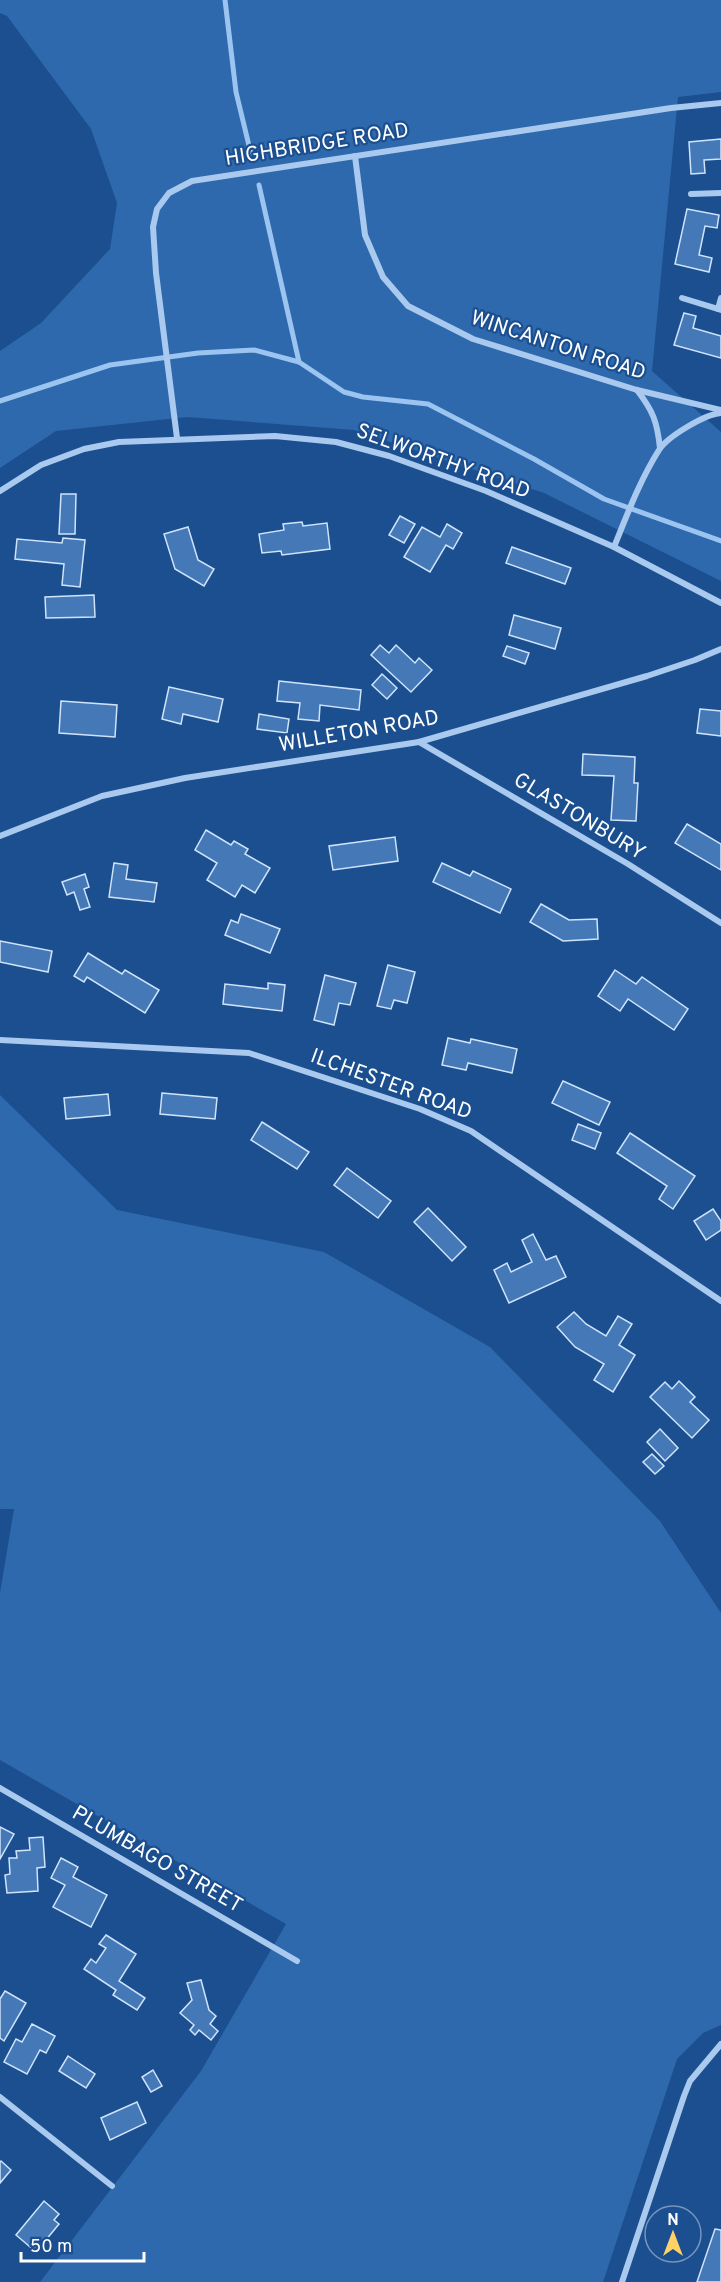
<svg xmlns="http://www.w3.org/2000/svg" width="721" height="2282" font-family="Overpass,sans-serif">
<rect width="100%" height="100%" fill="#1b4f8f"/>
<g fill="#2e69ad">
<polygon points="0,0 721,0 721,92 678,97 652,371 721,432 721,581 544,493 354,430 187,417 56,431 0,468 0,351 41,323 110,249 117,203 91,129 7,16 0,13"/>
<polygon points="0,1095 117,1210 324,1252 490,1347 660,1521 721,1613 721,2025 703,2033 677,2059 603,2282 40,2282 201,2071 286,1924 0,1760 0,1593 14,1509 0,1509"/>
</g>
<g fill="none" stroke-linecap="round" stroke-linejoin="round">
<g stroke="#9cc4f0" stroke-width="5">
<polyline points="225,0 236,92 252,158"/>
<polyline points="259,185 299,362"/>
<polyline points="0,401 110,365 198,353 254,350 299,362 344,392 363,397 428,404 534,459 604,499 721,541"/>
</g>
</g>
<g fill="#4478b7" stroke="#cfe3fa" stroke-width="1.5">
<polygon points="721,139 721,159 704,160 705,173 691,174 689,142"/>
<polygon points="687,209 719,215 717,228 705,226 699,255 712,258 709,272 675,264"/>
<polygon points="684,313 696,316 693,328 721,336 721,358 674,345"/>
<polygon points="61,494 76,494 75,534 59,534"/>
<polygon points="400,516 415,524 404,543 389,535"/>
<polygon points="302,522 303,526 327,523 330,549 282,555 281,551 262,553 259,534 284,530 283,524"/>
<polygon points="447,524 462,533 453,549 446,545 430,572 404,557 422,527 440,537"/>
<polygon points="188,527 198,560 214,569 204,586 175,569 164,534"/>
<polygon points="63,538 85,540 80,587 62,585 64,564 15,559 17,539 62,543"/>
<polygon points="512,547 571,568 565,584 506,563"/>
<polygon points="94,595 95,617 46,618 45,597"/>
<polygon points="514,615 561,628 555,649 509,635"/>
<polygon points="380,645 389,653 396,645 415,663 419,658 432,670 411,692 371,655"/>
<polygon points="507,646 529,653 525,664 503,656"/>
<polygon points="382,674 397,688 387,699 372,685"/>
<polygon points="279,681 361,690 359,710 320,705 319,721 298,719 300,703 277,701"/>
<polygon points="169,687 223,699 218,722 183,714 181,724 162,719"/>
<polygon points="61,701 117,705 115,737 59,733"/>
<polygon points="700,709 721,711 721,736 697,733"/>
<polygon points="259,714 289,719 287,733 257,729"/>
<polygon points="583,754 635,757 634,783 638,783 636,821 611,820 614,776 582,775"/>
<polygon points="687,824 721,844 721,870 675,843"/>
<polygon points="206,830 231,845 234,841 248,849 245,854 270,868 255,893 242,885 235,897 207,880 217,863 195,850"/>
<polygon points="395,837 398,861 333,870 329,846"/>
<polygon points="114,863 128,865 126,879 157,883 154,902 109,897"/>
<polygon points="442,863 470,876 473,871 511,889 500,913 433,882"/>
<polygon points="85,874 89,887 84,889 90,907 80,910 74,892 67,895 62,882"/>
<polygon points="541,904 569,920 597,919 598,939 563,941 530,922"/>
<polygon points="241,914 280,929 270,953 225,935 231,920 238,923"/>
<polygon points="0,941 52,951 48,972 0,962"/>
<polygon points="88,953 122,974 125,970 159,990 145,1013 87,977 84,982 74,976"/>
<polygon points="388,965 415,972 407,1003 394,1000 391,1009 377,1006"/>
<polygon points="615,970 636,984 642,977 688,1009 674,1030 628,999 620,1011 598,996"/>
<polygon points="325,975 356,983 350,1005 339,1003 334,1025 314,1020"/>
<polygon points="268,983 285,985 282,1011 223,1004 225,984 268,989"/>
<polygon points="448,1038 470,1043 471,1039 517,1049 512,1073 468,1063 466,1070 442,1065"/>
<polygon points="563,1081 610,1102 599,1125 552,1103"/>
<polygon points="162,1093 217,1098 215,1119 160,1114"/>
<polygon points="108,1094 110,1115 66,1119 64,1098"/>
<polygon points="262,1122 309,1152 297,1169 251,1140"/>
<polygon points="578,1124 601,1133 595,1149 572,1140"/>
<polygon points="630,1133 695,1176 673,1209 659,1199 667,1186 617,1153"/>
<polygon points="347,1168 391,1201 378,1218 334,1185"/>
<polygon points="428,1208 466,1247 452,1261 414,1222"/>
<polygon points="713,1209 721,1221 721,1230 706,1240 694,1221"/>
<polygon points="533,1234 546,1260 556,1256 566,1277 509,1303 494,1270 507,1263 511,1272 532,1262 522,1240"/>
<polygon points="574,1312 586,1324 606,1336 618,1316 632,1324 619,1345 635,1355 613,1392 594,1380 604,1364 575,1347 557,1327"/>
<polygon points="679,1381 695,1397 690,1402 709,1420 692,1438 650,1397 665,1382 672,1389"/>
<polygon points="660,1429 678,1448 665,1461 647,1442"/>
<polygon points="652,1454 664,1466 655,1474 643,1462"/>
<polygon points="0,1827 14,1834 0,1859"/>
<polygon points="43,1837 45,1867 37,1868 38,1891 7,1893 5,1875 10,1874 9,1858 17,1858 16,1851 30,1850 29,1838"/>
<polygon points="61,1858 78,1867 73,1877 107,1895 91,1927 53,1907 65,1885 51,1878"/>
<polygon points="106,1935 136,1954 119,1981 145,1998 137,2010 113,1995 116,1990 84,1969 91,1959 96,1963 106,1948 99,1944"/>
<polygon points="201,1980 209,2010 216,2016 210,2024 218,2031 211,2040 199,2030 195,2035 190,2030 194,2025 180,2013 192,2000 187,1983"/>
<polygon points="5,1991 26,2003 4,2041 0,2038 0,1999"/>
<polygon points="32,2024 55,2036 46,2053 40,2050 27,2074 4,2062 16,2039 22,2042"/>
<polygon points="68,2056 95,2074 86,2088 59,2071"/>
<polygon points="153,2070 162,2086 151,2092 142,2077"/>
<polygon points="137,2102 146,2123 110,2140 101,2118"/>
<polygon points="1,2161 11,2170 0,2183 0,2162"/>
<polygon points="44,2201 59,2214 54,2220 59,2224 36,2252 16,2235"/>
<polygon points="715,2229 721,2230 721,2282 697,2282"/>
</g>
<g fill="none" stroke-linecap="round" stroke-linejoin="round">
<g stroke="#a9c9ee" stroke-width="6">
<polyline points="355,156 365,235 383,277 408,306 473,339 637,390 721,410"/>
<polyline points="691,194 721,193"/>
<polyline points="682,298 721,310"/>
<polyline points="718,309 721,298"/>
<path d="M637 390C653 411 657 421 660 448"/>
<polyline points="177,438 156,273 153,227 157,209 169,193 192,181 671,108 721,103"/>
<polyline points="0,491 41,465 84,449 119,442 275,436 336,442 389,456 486,491 614,547 721,603"/>
<path d="M614 547C627 515 640 480 659 450 667 437 705 414 721 413"/>
<polyline points="419,742 628,864 721,923"/>
<polyline points="0,836 102,796 185,778 419,742 647,676 695,660 721,649"/>
<polyline points="0,1040 249,1053 420,1109 471,1131 721,1301"/>
<polyline points="0,1788 297,1961"/>
<polyline points="0,2097 112,2186"/>
<polyline points="622,2282 684,2096 690,2081 721,2044"/>
</g>
</g>
<g text-anchor="middle" dominant-baseline="central" stroke-width="4.5" stroke-linejoin="round" paint-order="stroke">
<g font-size="21" fill="#fff" stroke="#1b4f8f">
<text transform="translate(317 145) rotate(-9)">HIGHBRIDGE ROAD</text>
<text transform="translate(558 346) rotate(18)">WINCANTON ROAD</text>
<text transform="translate(443 462) rotate(20)">SELWORTHY ROAD</text>
<text transform="translate(359 732) rotate(-10)">WILLETON ROAD</text>
<text transform="translate(579 817) rotate(31)">GLASTONBURY</text>
<text transform="translate(391 1085) rotate(20)">ILCHESTER ROAD</text>
<text transform="translate(157 1860) rotate(30)">PLUMBAGO STREET</text>
</g>
</g>
<g transform="translate(673 2234)"><circle r="28" fill="#1b4f8f" stroke="#7695bc" stroke-width="1.5"/>
<path d="M0-4.5L10 22L0 15L-10 22Z" fill="#ffd166"/>
<text y="-9" font-size="16" font-weight="bold" text-anchor="middle" fill="#ffffff">N</text>
</g>
<path d="M21 2252v9h123v-9" fill="none" stroke="#ffffff" stroke-width="3"/>
<text x="30" y="2252" font-size="18" fill="#ffffff" stroke="#1b4f8f" stroke-width="4.5" paint-order="stroke">50 m</text>
</svg>
